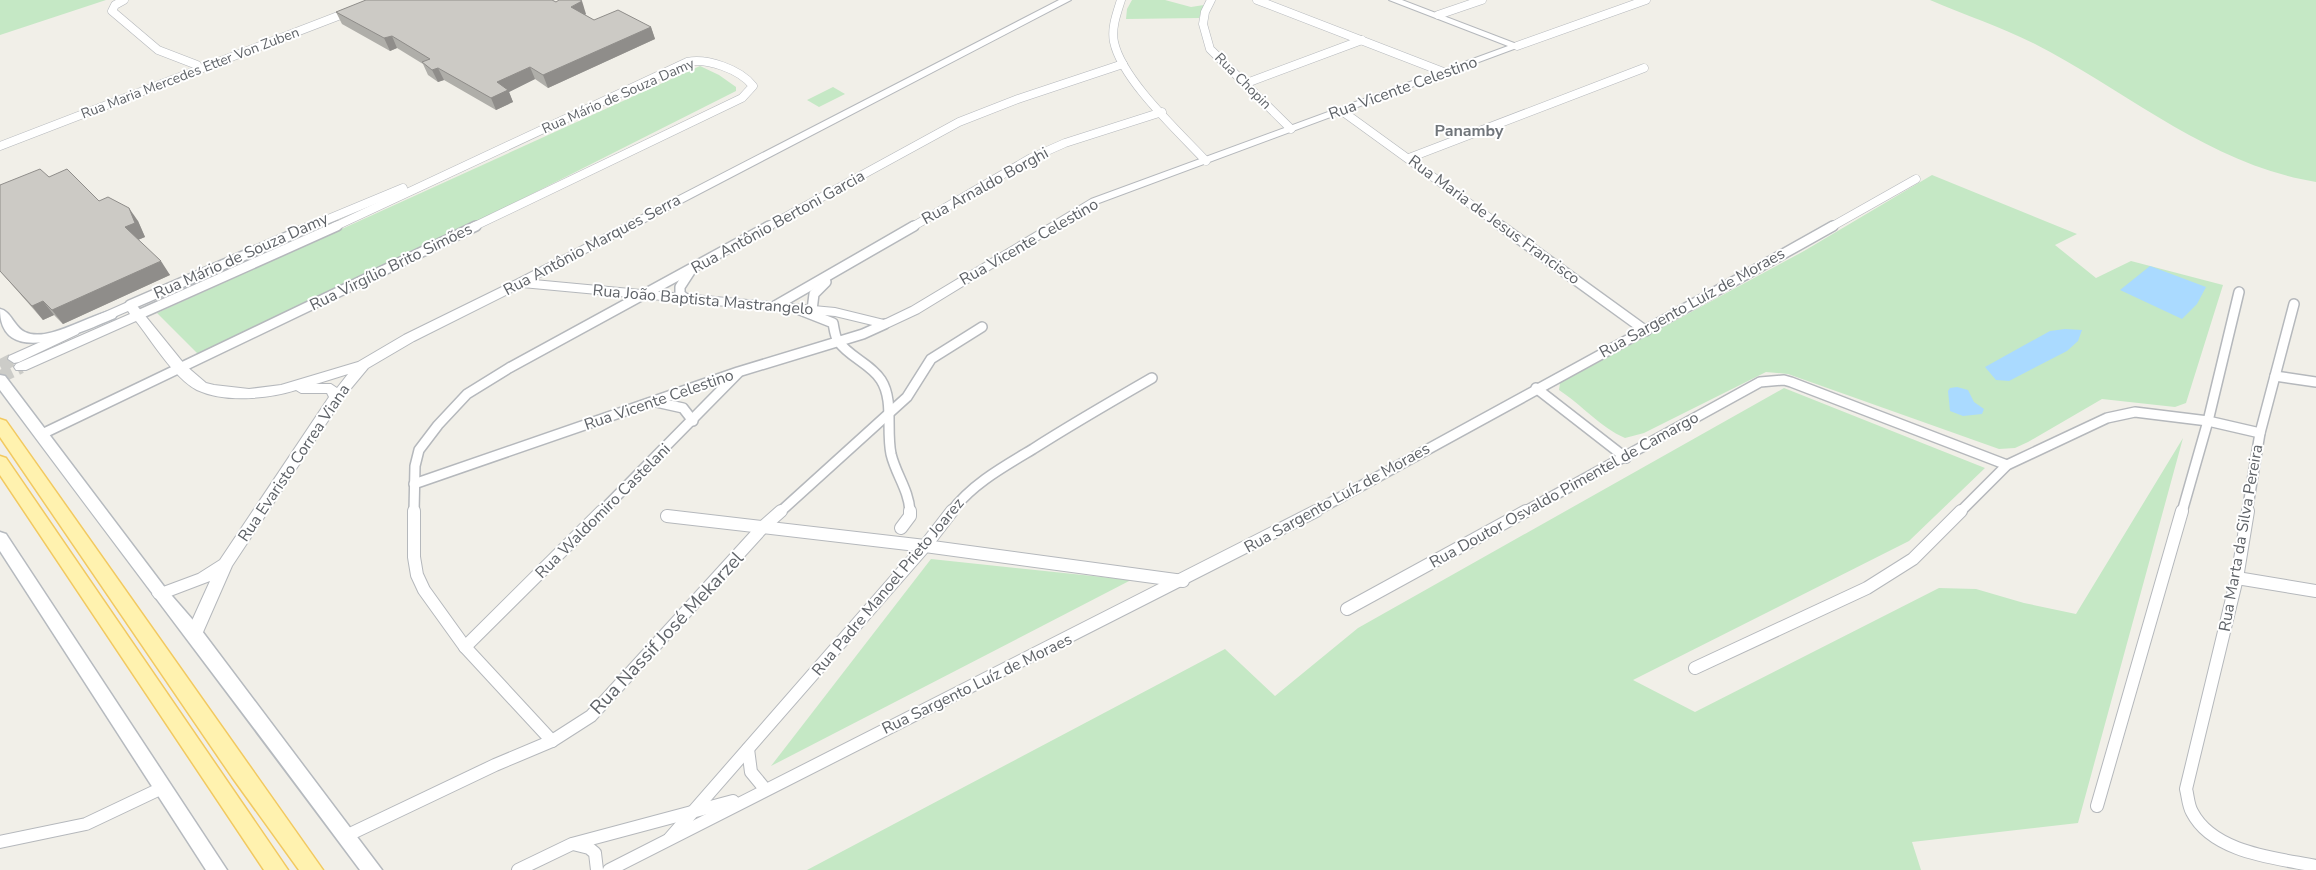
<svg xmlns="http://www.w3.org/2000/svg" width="2316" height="870" font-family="'Nunito Sans',sans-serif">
<rect width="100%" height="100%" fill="#f1efe8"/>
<g fill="#c5e8c5">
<polygon points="0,0 106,0 0,35"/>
<polygon points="1132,0 1165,0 1191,7 1204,5 1199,18 1126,19 1127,9"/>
<path d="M1930 0H2316V182C2210 165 2127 91 2035 44 2001 27 1965 15 1930 0Z"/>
<polygon points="700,66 719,75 736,87 736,91 506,207 198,354 157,313"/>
<polygon points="833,87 845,94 819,107 807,100"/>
<path d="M1932 175 2077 234 2055 245 2096 278 2131 261 2223 285 2186 403 2175 407 2102 399 2028 442 2015 448 1999 449 1788 374 1766 372 1644 433 1625 438C1600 427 1582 405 1559 390L1560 383 1804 251Z"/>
<polygon points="1784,388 1985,468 1909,541 1633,680 1695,712 1939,588 1976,589 2024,603 2076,614 2183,438 2078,823 1912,842 1921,870 807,870 1225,649 1275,696 1358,628"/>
<polygon points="931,559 1131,580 771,766"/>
</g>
<g fill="#aadaff">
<polygon points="2150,266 2206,287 2197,304 2182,319 2120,290"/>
<polygon points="2065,329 2082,330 2078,341 2067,351 2009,381 1996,380 1985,367 2050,331"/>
<polygon points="1957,387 1968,390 1974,402 1984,409 1982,414 1963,416 1950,411 1948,391 1950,388"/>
</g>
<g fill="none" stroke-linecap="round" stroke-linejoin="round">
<g stroke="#ccccc8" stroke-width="13" stroke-dasharray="13 6" stroke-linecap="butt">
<polyline points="0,366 14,359"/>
<polyline points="0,377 21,367"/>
</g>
<defs>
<g id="minor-far2">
<polyline points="124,0 115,5 112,11 158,50 197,65"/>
<path d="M1121 0C1117 13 1111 28 1114 42 1122 80 1179 132 1206 161"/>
<polyline points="1211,0 1205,12 1203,24 1210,49 1291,129"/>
<polyline points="1257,0 1446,73"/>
<polyline points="1438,15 1482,0"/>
<polyline points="1517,46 1646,0"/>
<polyline points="1244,84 1362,40"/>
<polyline points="1342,111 1502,227"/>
<polyline points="0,146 351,11"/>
<polyline points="1409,158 1644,68"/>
<polyline points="309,227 403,188"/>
<path d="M334 227 687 62C707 58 740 69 753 86L742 98 473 227"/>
<polyline points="767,227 959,122 1018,99 1123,64"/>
<polyline points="912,227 1031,158 1065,143 1162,112"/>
<polyline points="1831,227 1916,179"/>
</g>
<g id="minor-far1">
<polyline points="1501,226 1646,331"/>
<polyline points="686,299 680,294 680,287 691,270"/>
<polyline points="130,305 312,226"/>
<polyline points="775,306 914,226"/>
<path d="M800 310 833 323C834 328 835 337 838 341 849 357 871 364 881 380 894 400 886 430 891 454 896 475 909 490 910 512"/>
<polyline points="812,310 814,294 826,282"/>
<polyline points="138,315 337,226"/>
<polyline points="2275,376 2316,382"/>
<polyline points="1536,388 1626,458"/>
<polyline points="656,402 683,408 693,421"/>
<polyline points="40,435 476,226"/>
<polyline points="414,484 738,372 863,334 885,324"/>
<polyline points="414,512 415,466 419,450 438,425 467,394 509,368 769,226"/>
<polyline points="601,512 738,373"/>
<polyline points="780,512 907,397 931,359 982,327"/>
<path d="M951 512C972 484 1003 467 1033 449 1072 424 1112 401 1152 378"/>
<path d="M1314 512C1487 416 1661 323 1833 226"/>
<polyline points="1524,512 1760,382 1784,380 1791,382 2007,465"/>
<polyline points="1960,512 2007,465 2107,418 2135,412 2208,421 2260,433"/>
<polyline points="2182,512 2208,421 2239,292"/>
<polyline points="2247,512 2260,433 2294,304"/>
</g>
<g id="minor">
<polyline points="414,511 414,557 417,575 424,590 465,647 552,741"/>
<path d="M2248 511 2237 578 2186 789C2188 796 2188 805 2192 812 2213 853 2276 858 2316 866"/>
<polyline points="667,516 925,546 1183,581"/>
<polyline points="901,528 910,516 910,511"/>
<polyline points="2237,578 2316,591"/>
<polyline points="1347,609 1526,511"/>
<polyline points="465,647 602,511"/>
<polyline points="1695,668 1867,588 1913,559 1961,511"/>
<polyline points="748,749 751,772 765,789"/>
<polyline points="2097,806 2182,511"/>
<polyline points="348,835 495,765 552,741 591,716 764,526 781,511"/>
<polyline points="670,838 925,546 952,511"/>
<polyline points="0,842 86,824 162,788"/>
<polyline points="573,844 589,848 595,853 597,870"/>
<polyline points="518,870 572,844 733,801"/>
<polyline points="609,870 1316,511"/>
</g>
<g id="tertiary">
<path d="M1059 0H1071L534 280 835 308 884 320 911 307 1091 199 1508 46 1389 0H1402L1522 46 1099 203 919 313 889 327 885 328 835 316 522 287 414 341 368 368 343 398 232 566 200 639 194 641 188 639 186 634 210 581 160 600 155 598 152 594 155 590 198 574 220 560 329 397 327 393H301L296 390C267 399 225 403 197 390 174 378 152 341 136 321L26 370H16L14 367 16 364 130 314 128 311 98 324 92 320 94 317 130 301 134 302 185 365 206 383 214 385 249 389 281 385 358 362 404 335 516 280ZM348 374 337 388 331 384H316Z"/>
<polygon points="74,327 80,331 78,334 19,362 14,363 8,359 9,356"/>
</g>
<g id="secondary">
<path d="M0 309C11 311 14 327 25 332 46 343 88 316 110 311L117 315 115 318C84 331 0 371 0 309Z"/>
<path d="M0 375 5 376 166 589 199 627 382 870H360C241 709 119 551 0 390Z"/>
<polygon points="0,532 6,534 227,870 206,870 0,551"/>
</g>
<g id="primary">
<polygon points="0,419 6,421 323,870 299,870 232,777 0,437"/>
<polygon points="0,456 6,458 288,870 264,870 0,475"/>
</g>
</defs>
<use href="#minor-far2" stroke="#b5b8bc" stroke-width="9"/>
<use href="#minor-far1" stroke="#b5b8bc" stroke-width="12"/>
<use href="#minor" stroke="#b5b8bc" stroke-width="14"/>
<use href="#tertiary" stroke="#b5b8bc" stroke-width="2"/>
<use href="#secondary" stroke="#b6babf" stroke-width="3"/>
<use href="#primary" stroke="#f2c960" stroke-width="3"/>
<use href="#minor-far2" stroke="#fff" stroke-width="8"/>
<use href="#minor-far1" stroke="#fff" stroke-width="9"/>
<use href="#minor" stroke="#fff" stroke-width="12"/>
<use href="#tertiary" fill="#fff" fill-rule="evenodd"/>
<use href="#secondary" fill="#fff" fill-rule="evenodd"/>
<use href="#primary" fill="#fff2af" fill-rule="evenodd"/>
</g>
<g fill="#afaea9">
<polygon points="556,2 586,14 585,15 594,20 651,27 655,39 548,88 535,79 509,92 513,102 496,110 444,80 438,82 428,75 423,64 397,48 390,51 342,24 336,12"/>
<polygon points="49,177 99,201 138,221 145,237 138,240 170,275 63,324 54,315 43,320 0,271 0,185"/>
</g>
<g fill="#8f8d8a">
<polygon points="582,1 586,14 575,20 571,7"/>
<polygon points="651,27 655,39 548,88 543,75"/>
<polygon points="392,36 397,48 390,51 384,38"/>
<polygon points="530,67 535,79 509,92 513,102 496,110 491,98 497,82"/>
<polygon points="438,68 444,80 438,82 432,70"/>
<polygon points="129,208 138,221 145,237 135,241 125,227"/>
<polygon points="161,261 170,275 63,324 52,310"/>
<polygon points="43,301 54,315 43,320 32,306"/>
</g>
<g fill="#cccac5" stroke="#8f8d8a">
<polygon points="366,0 552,0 556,2 559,0 580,0 582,1 571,7 594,20 618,10 651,27 543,75 530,67 497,82 508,90 491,98 438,68 432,70 422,62 430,59 392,36 384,38 336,12"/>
<polygon points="40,169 49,177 67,169 99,201 108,197 129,208 135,223 125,227 161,261 52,310 43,301 32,306 0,271 0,185"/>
</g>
<g text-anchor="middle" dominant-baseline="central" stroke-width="4" stroke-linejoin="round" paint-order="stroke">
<g font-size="14" fill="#5f6368" stroke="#fff">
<text transform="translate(190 73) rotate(-21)">Rua Maria Mercedes Etter Von Zuben</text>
<text transform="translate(1243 81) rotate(45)">Rua Chopin</text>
<text transform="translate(618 96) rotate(-24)">Rua Mário de Souza Damy</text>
</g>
<g font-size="16" fill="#5f6368" stroke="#fff">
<text transform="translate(1403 88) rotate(-20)">Rua Vicente Celestino</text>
<text transform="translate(985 186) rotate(-29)">Rua Arnaldo Borghi</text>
<text transform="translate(1494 220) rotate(36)">Rua Maria de Jesus Francisco</text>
<text transform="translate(778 222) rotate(-29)">Rua Antônio Bertoni Garcia</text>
<text transform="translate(1029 242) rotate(-30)">Rua Vicente Celestino</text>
<text transform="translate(592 245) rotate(-28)">Rua Antônio Marques Serra</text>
<text transform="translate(241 256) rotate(-24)">Rua Mário de Souza Damy</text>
<text transform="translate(391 267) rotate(-26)">Rua Virgílio Brito Simões</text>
<text transform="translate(703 300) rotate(5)">Rua João Baptista Mastrangelo</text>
<text transform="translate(1692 303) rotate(-29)">Rua Sargento Luíz de Moraes</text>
<text transform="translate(659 400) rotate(-19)">Rua Vicente Celestino</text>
<text transform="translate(294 463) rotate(-56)">Rua Evaristo Correa Viana</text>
<text transform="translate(1564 490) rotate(-29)">Rua Doutor Osvaldo Pimentel de Camargo</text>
<text transform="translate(1337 498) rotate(-29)">Rua Sargento Luíz de Moraes</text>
<text transform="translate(603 511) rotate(-45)">Rua Waldomiro Castelani</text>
<text transform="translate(2241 538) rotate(-80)">Rua Marta da Silva Pereira</text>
<text transform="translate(888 587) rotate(-50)">Rua Padre Manoel Prieto Joarez</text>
<text transform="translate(977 684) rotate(-26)">Rua Sargento Luíz de Moraes</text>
</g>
<g font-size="16" font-weight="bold" fill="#70757a" stroke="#fff">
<text x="1469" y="131">Panamby</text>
</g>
<g font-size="19" fill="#5f6368" stroke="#fff">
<text transform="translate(667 633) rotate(-47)">Rua Nassif José Mekarzel</text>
</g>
</g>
</svg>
